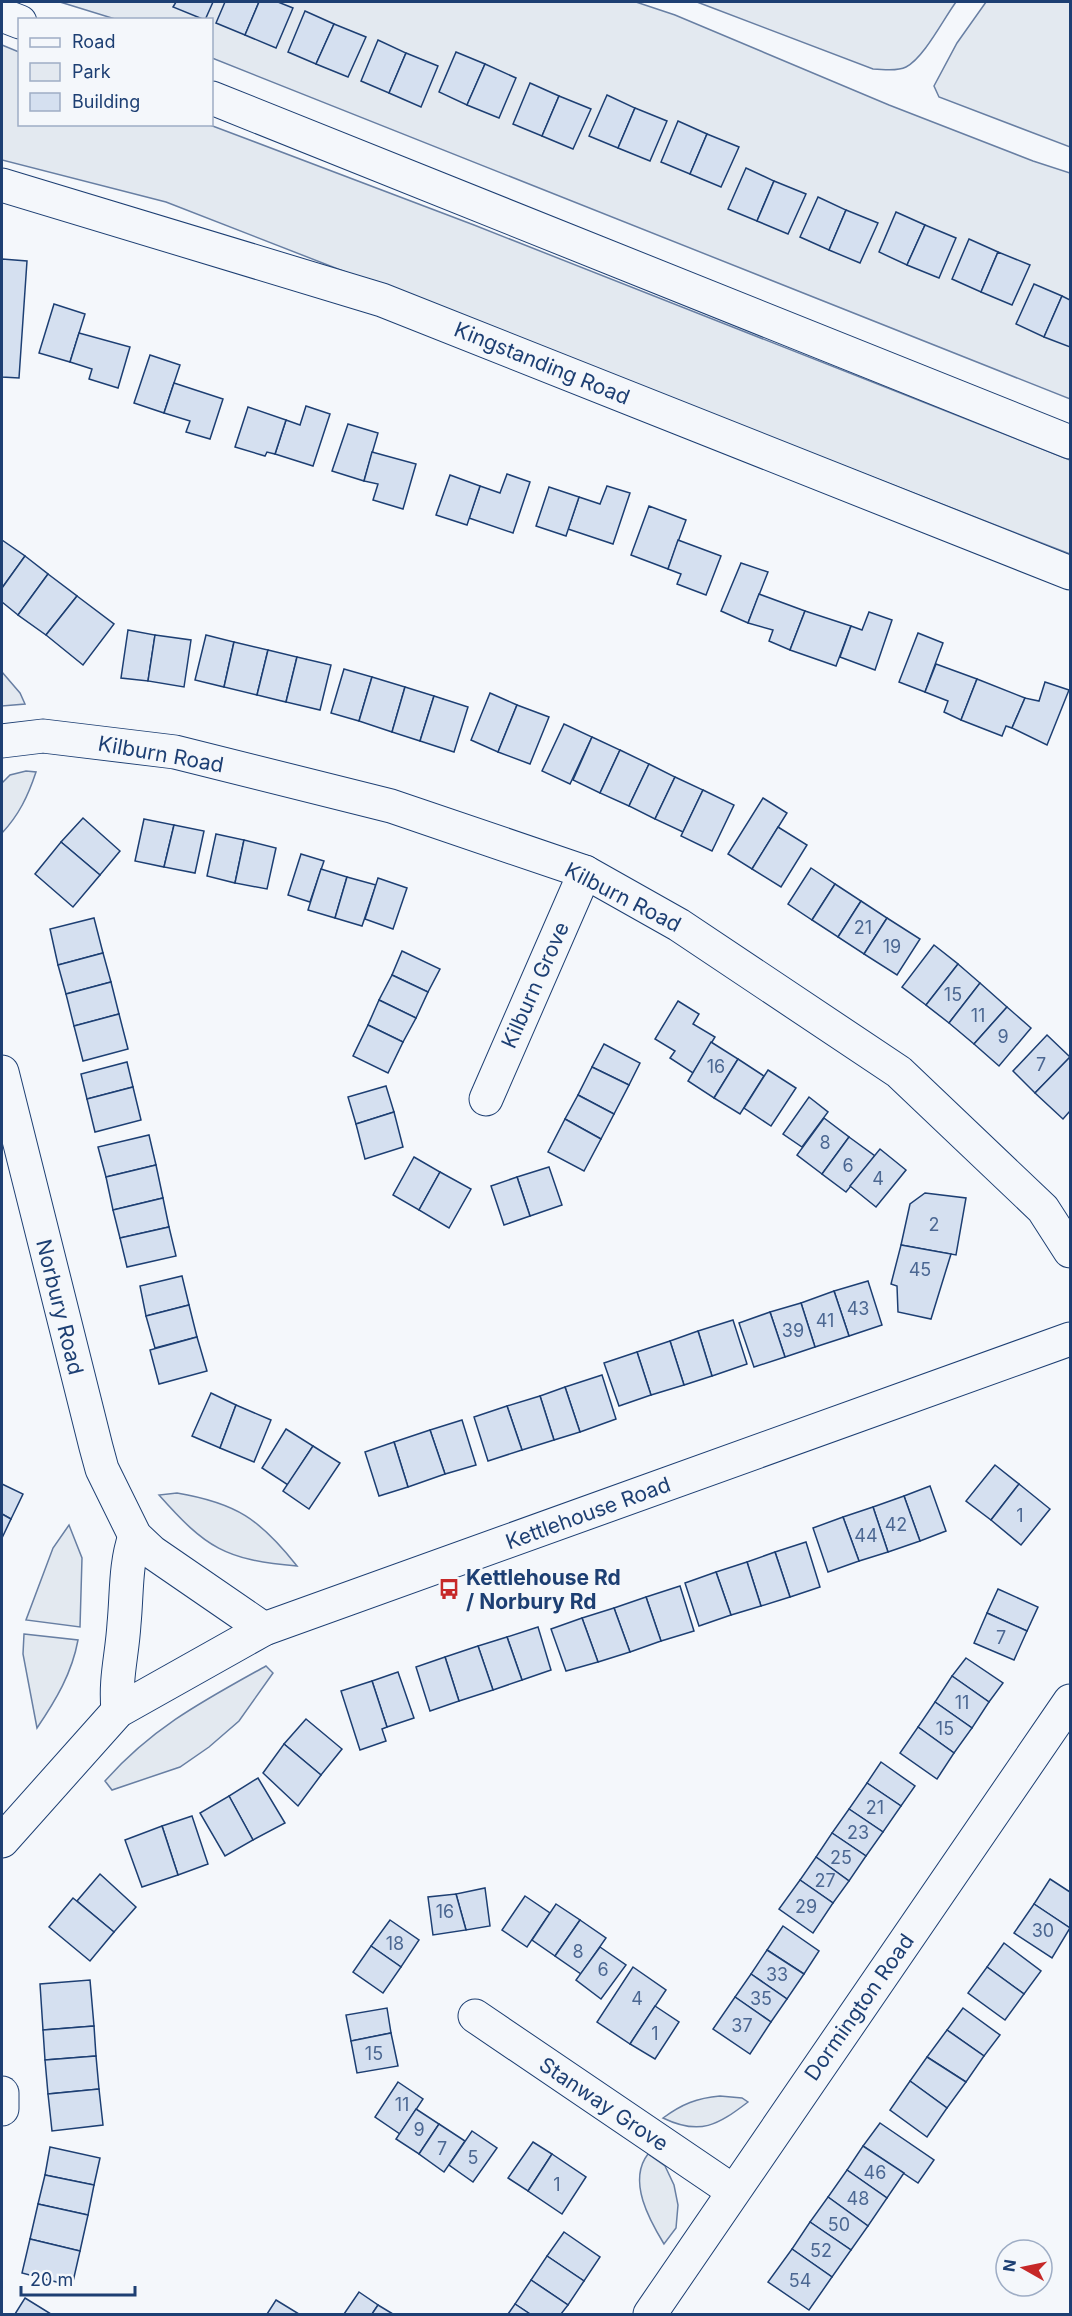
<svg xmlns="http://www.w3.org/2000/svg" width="1072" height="2316" font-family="Inter,sans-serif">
<rect width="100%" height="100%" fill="#f4f7fb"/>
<g fill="#e3e9f0" stroke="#687fa3" stroke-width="1.5">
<polygon points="60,2 636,2 675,15 889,105 1033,161 1070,173 1070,399 212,58 212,20 115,19"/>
<path d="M697 2H956C944 18 924 58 906 67 896 72 883 69 873 69Z"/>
<polygon points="986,2 1070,2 1070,147 939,97 934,86 957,43"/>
<polygon points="2,45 19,52 20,124 210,125 474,225 1070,460 1070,554 166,202 2,160"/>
<polygon points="2,672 20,693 25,704 2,706"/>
<path d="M26 771 36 772C28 796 19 815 2 833V783L10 775Z"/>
<path d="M177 1493C236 1503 260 1519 297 1566 225 1560 206 1548 159 1495Z"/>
<polygon points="69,1525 82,1558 80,1627 26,1620 53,1548"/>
<path d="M24 1634 78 1640C72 1673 56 1700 37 1728L23 1654Z"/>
<path d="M266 1666 273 1673 239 1721 209 1747 180 1767 112 1790 105 1781C153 1727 203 1701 266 1666Z"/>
<path d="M720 2096 742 2098 748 2102C718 2125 700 2136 663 2118 682 2104 697 2098 720 2096Z"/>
<path d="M648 2154 665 2166 674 2185 678 2205 676 2228 664 2244C650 2221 627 2181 648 2154Z"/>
</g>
<g fill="#d5e0f0" stroke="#1d3f73" stroke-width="1.5">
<polygon points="176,2 213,2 205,20 173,7"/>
<polygon points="225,2 259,2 245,35 216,23"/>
<polygon points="259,2 278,2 293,8 276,48 245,35"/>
<polygon points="305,11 334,24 316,64 288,52"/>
<polygon points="334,24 366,37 348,77 316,64"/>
<polygon points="378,40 406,53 389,93 361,81"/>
<polygon points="456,52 485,64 467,105 439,92"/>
<polygon points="406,53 438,66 421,107 389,93"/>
<polygon points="485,64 516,78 499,118 467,105"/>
<polygon points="530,83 559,96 542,136 513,124"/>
<polygon points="607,95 635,108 618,148 589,136"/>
<polygon points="559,96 591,109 573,149 542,136"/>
<polygon points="635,108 667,121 650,161 618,148"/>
<polygon points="678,121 707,134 690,174 661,162"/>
<polygon points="707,134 739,147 721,187 690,174"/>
<polygon points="746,168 774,181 757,221 728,209"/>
<polygon points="774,181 806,194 788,234 757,221"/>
<polygon points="818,197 846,210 829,250 800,237"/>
<polygon points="846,210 878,223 860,263 829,250"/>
<polygon points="896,212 925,225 907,265 879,252"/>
<polygon points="925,225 956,238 939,278 907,265"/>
<polygon points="969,239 998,252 981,292 952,279"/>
<polygon points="998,252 1030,265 1012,305 981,292"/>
<polygon points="2,259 27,261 19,378 2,377"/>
<polygon points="1034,284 1062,296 1044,337 1016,324"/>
<polygon points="1062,296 1070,300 1070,347 1044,337"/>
<polygon points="54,304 85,314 70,362 39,353"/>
<polygon points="79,333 130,347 118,388 89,379 92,369 70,362"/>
<polygon points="150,355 180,365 164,413 134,403"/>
<polygon points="174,383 223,399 210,439 186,432 190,421 164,413"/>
<polygon points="306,406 330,414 313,466 275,454 286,420 300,425"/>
<polygon points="248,407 286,420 275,454 267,452 265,456 235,447"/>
<polygon points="348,424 378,433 364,481 332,471"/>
<polygon points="372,452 416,464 403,509 373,500 378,484 364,481"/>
<polygon points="507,474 530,482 513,533 469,518 480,486 500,493"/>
<polygon points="450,475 480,486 467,525 436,515"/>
<polygon points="607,486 630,493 613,544 568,529 579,497 600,504"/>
<polygon points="549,487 579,497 566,536 536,526"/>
<polygon points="649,506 686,520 668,569 631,555"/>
<polygon points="2,540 25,556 2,588"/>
<polygon points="678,540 721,556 706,595 677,584 681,574 668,569"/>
<polygon points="25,556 48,574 18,615 2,602 2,588"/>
<polygon points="741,563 768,572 748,623 721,611"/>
<polygon points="48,574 77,596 46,635 18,615"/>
<polygon points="759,594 805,611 790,650 769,641 773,630 748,623"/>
<polygon points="77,596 114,624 83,665 46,635"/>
<polygon points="805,611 851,626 836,666 790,650"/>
<polygon points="869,612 892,620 875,670 840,657 851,626 862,630"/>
<polygon points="128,630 155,635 148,681 121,678"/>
<polygon points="918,633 943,643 925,692 899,682"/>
<polygon points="155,635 191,640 184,687 148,681"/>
<polygon points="206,635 234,642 224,687 195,680"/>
<polygon points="234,642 268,650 257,695 224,687"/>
<polygon points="268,650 297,657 286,702 257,695"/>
<polygon points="297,657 331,665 320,710 286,702"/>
<polygon points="936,664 977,679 961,720 944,712 948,701 925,692"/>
<polygon points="344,669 372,677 359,721 331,713"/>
<polygon points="372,677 405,687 392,732 359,721"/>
<polygon points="977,679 1025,698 1012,728 1006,726 1002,736 961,720"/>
<polygon points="1045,682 1069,690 1047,745 1012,728 1025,698 1039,701"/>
<polygon points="405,687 434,696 420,741 392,732"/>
<polygon points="490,693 517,705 498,752 471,740"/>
<polygon points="434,696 468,707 454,752 420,741"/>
<polygon points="517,705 549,717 530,764 498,752"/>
<polygon points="564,724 592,737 570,784 542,771"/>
<polygon points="592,737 620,750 600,793 573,780"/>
<polygon points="620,750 649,764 629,806 600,793"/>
<polygon points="649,764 675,777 655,819 629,806"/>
<polygon points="675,777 703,790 683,832 655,819"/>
<polygon points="703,790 734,805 712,851 681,836"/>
<polygon points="763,798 787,813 752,869 728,854"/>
<polygon points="83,818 120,851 100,875 61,842"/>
<polygon points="144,819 174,825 164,867 135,861"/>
<polygon points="174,825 204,831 195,873 164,867"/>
<polygon points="778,827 807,845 781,887 752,869"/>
<polygon points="216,834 244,840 235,883 207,876"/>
<polygon points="244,840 276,848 267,889 235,883"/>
<polygon points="61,842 100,875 73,907 35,874"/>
<polygon points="301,854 324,861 310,902 288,895"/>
<polygon points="811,868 835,884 812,920 788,904"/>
<polygon points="321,869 347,877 335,918 308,910"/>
<polygon points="347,877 376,885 362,926 335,918"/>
<polygon points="378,878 407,888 393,929 365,919"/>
<polygon points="835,884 861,901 838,937 812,920"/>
<polygon points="861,901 887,918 864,954 838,937"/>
<polygon points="94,918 103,953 58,965 50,929"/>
<polygon points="887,918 920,939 897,975 864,954"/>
<polygon points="934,945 958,964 926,1005 902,987"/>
<polygon points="402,951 440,969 428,992 392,975"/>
<polygon points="103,953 111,982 66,994 58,965"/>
<polygon points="958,964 980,983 949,1023 926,1005"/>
<polygon points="392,975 428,992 416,1018 379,1000"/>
<polygon points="111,982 119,1014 74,1026 66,994"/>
<polygon points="980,983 1007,1007 974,1044 949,1023"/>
<polygon points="379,1000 416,1018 403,1042 368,1025"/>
<polygon points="678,1001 699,1014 693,1024 715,1037 693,1073 670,1058 675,1051 655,1039"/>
<polygon points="1007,1007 1031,1028 999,1066 974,1044"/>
<polygon points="119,1014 128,1049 83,1061 74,1026"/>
<polygon points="368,1025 403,1042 388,1073 353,1056"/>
<polygon points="1047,1035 1070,1057 1035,1093 1013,1071"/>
<polygon points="711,1042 738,1059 714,1098 688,1081"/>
<polygon points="604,1044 640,1063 629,1085 592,1067"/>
<polygon points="1070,1057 1070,1111 1063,1119 1035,1093"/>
<polygon points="738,1059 764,1076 740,1114 714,1098"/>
<polygon points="127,1062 133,1087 87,1099 81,1074"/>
<polygon points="592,1067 629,1085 614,1114 578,1095"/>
<polygon points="768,1070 796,1088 771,1126 744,1108"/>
<polygon points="386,1086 394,1112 356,1124 348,1097"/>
<polygon points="133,1087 141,1120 95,1132 87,1099"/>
<polygon points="578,1095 614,1114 601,1139 565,1119"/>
<polygon points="809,1097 828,1112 802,1147 783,1134"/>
<polygon points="394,1112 403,1147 365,1159 356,1124"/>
<polygon points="824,1118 849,1137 822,1174 797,1155"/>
<polygon points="565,1119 601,1139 584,1171 548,1152"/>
<polygon points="149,1135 156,1165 106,1177 98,1147"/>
<polygon points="849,1137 875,1156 846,1192 822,1174"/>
<polygon points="880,1149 906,1170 876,1207 850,1186"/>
<polygon points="414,1157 440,1172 419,1210 393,1195"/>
<polygon points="156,1165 163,1198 113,1210 106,1177"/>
<polygon points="549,1167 562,1205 530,1216 517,1177"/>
<polygon points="440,1172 471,1189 449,1228 419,1210"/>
<polygon points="517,1177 530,1216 504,1225 491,1186"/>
<polygon points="925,1193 966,1198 956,1255 901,1245 910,1204"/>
<polygon points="163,1198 169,1227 120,1238 113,1210"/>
<polygon points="169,1227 176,1256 127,1267 120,1238"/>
<polygon points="901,1245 951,1254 931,1319 898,1312 897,1286 891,1284"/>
<polygon points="182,1276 189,1305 146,1316 140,1286"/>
<polygon points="868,1281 882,1325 849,1336 834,1291"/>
<polygon points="834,1291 849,1336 815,1347 801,1303"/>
<polygon points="801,1303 815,1347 785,1357 770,1312"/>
<polygon points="189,1305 197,1337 155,1348 146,1316"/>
<polygon points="770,1312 785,1357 754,1367 739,1323"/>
<polygon points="733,1320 747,1364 712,1376 698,1331"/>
<polygon points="698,1331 712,1376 684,1385 670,1341"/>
<polygon points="197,1337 207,1371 159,1384 150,1350"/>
<polygon points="670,1341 684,1385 651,1395 637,1352"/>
<polygon points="637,1352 651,1395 619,1406 604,1363"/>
<polygon points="602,1375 616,1419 580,1432 565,1387"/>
<polygon points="565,1387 580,1432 554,1440 540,1396"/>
<polygon points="211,1393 236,1405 220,1448 192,1436"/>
<polygon points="540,1396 554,1440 522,1450 507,1406"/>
<polygon points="236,1405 271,1420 254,1462 220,1448"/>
<polygon points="507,1406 522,1450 488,1461 474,1417"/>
<polygon points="462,1420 476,1465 445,1474 430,1430"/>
<polygon points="286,1429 313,1446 288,1485 262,1468"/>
<polygon points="430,1430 445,1474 408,1487 394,1442"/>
<polygon points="394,1442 408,1487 379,1496 365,1452"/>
<polygon points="313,1446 340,1463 309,1509 283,1491"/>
<polygon points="995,1465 1019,1484 991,1520 966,1501"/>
<polygon points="2,1484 23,1494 11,1519 2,1514"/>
<polygon points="1019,1484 1050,1509 1021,1545 991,1520"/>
<polygon points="930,1486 946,1531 920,1541 904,1496"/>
<polygon points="904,1496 920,1541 888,1552 873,1507"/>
<polygon points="873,1507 888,1552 859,1561 843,1517"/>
<polygon points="2,1514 11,1519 2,1538"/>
<polygon points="843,1517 859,1561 828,1572 813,1528"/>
<polygon points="806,1542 820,1587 790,1597 775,1552"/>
<polygon points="775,1552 790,1597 761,1606 747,1562"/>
<polygon points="747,1562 761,1606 731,1615 716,1572"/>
<polygon points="716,1572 731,1615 699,1626 685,1583"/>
<polygon points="680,1586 694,1631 661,1641 646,1597"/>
<polygon points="998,1589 1038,1607 1027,1631 987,1613"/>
<polygon points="646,1597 661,1641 630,1652 614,1608"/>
<polygon points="614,1608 630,1652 598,1662 582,1618"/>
<polygon points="987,1613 1027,1631 1014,1660 974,1643"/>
<polygon points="582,1618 598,1662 566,1671 551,1629"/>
<polygon points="538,1627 551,1670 522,1680 507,1637"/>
<polygon points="507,1637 522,1680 493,1690 478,1646"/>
<polygon points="478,1646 493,1690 459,1701 445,1657"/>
<polygon points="445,1657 459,1701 430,1711 416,1667"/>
<polygon points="966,1658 1003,1683 989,1702 952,1676"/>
<polygon points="398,1672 414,1718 387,1727 372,1681"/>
<polygon points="952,1676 989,1702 972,1728 935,1702"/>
<polygon points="372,1681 387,1727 382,1729 386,1741 360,1750 341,1691"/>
<polygon points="935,1702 972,1728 954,1753 918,1727"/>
<polygon points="306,1719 342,1749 321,1775 284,1744"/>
<polygon points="918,1727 954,1753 937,1779 900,1753"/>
<polygon points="284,1744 321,1775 298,1806 263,1773"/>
<polygon points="881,1762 915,1786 901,1806 867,1783"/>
<polygon points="258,1778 285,1823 253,1840 229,1796"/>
<polygon points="867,1783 901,1806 883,1832 849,1809"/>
<polygon points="229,1796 253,1840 225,1856 200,1813"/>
<polygon points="849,1809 883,1832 866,1856 832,1833"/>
<polygon points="192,1816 208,1864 178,1875 162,1826"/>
<polygon points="162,1826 178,1875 142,1887 125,1840"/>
<polygon points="832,1833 866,1856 849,1881 816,1857"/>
<polygon points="816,1857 849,1881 833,1903 800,1880"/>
<polygon points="100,1874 136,1907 114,1932 77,1901"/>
<polygon points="1050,1879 1070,1892 1070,1928 1034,1904"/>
<polygon points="800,1880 833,1903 813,1933 779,1909"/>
<polygon points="485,1888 490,1926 466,1930 456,1894"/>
<polygon points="456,1894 466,1930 433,1935 428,1897"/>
<polygon points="525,1896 550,1913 527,1947 502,1930"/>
<polygon points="73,1898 114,1932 90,1961 49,1927"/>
<polygon points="556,1904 580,1920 555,1956 532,1940"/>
<polygon points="1034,1904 1070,1928 1052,1958 1014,1933"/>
<polygon points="390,1920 419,1940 401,1967 371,1946"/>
<polygon points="580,1920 606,1938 581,1974 555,1956"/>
<polygon points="783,1926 819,1951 804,1974 767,1950"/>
<polygon points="1004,1943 1041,1971 1024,1994 987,1967"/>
<polygon points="371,1946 401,1967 383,1993 353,1972"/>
<polygon points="600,1947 626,1965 601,1999 576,1980"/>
<polygon points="767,1950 804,1974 787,1999 751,1974"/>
<polygon points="633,1967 666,1990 630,2044 597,2022"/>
<polygon points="987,1967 1024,1994 1005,2020 968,1993"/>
<polygon points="751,1974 787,1999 771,2022 735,1997"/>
<polygon points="90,1980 94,2026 43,2030 40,1984"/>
<polygon points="735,1997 771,2022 750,2054 713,2029"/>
<polygon points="655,2006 679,2022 655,2059 630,2044"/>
<polygon points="387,2008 391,2033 351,2041 346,2015"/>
<polygon points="963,2008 1000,2035 984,2056 947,2030"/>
<polygon points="94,2026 96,2056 45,2060 43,2030"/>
<polygon points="947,2030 984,2056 966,2082 927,2057"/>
<polygon points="391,2033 398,2066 357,2073 351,2041"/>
<polygon points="96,2056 99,2089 48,2094 45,2060"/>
<polygon points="927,2057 966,2082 947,2108 910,2081"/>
<polygon points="910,2081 947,2108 927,2137 890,2110"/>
<polygon points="398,2082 423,2099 400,2134 375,2117"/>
<polygon points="99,2089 103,2125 52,2131 48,2094"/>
<polygon points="416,2109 439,2124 419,2154 396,2139"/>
<polygon points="880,2123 934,2160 918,2183 863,2146"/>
<polygon points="439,2124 465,2141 444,2172 419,2154"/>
<polygon points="472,2131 497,2148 473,2182 449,2165"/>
<polygon points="533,2142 552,2154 528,2191 508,2178"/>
<polygon points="863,2146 904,2173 887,2198 847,2170"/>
<polygon points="50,2147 100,2158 94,2185 45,2175"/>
<polygon points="552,2154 586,2177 562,2214 528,2191"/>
<polygon points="847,2170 887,2198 868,2226 828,2197"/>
<polygon points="45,2175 94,2185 88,2215 38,2204"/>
<polygon points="828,2197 868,2226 851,2250 810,2222"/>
<polygon points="38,2204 88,2215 80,2251 30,2239"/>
<polygon points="810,2222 851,2250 832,2277 792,2249"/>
<polygon points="564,2232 600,2257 584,2281 547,2256"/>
<polygon points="30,2239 80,2251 72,2286 22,2273"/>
<polygon points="792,2249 832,2277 809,2310 768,2282"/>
<polygon points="547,2256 584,2281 568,2305 531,2280"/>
<polygon points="531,2280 568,2305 561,2314 530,2314 515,2304"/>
<polygon points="359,2292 378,2305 372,2314 344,2314"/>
<polygon points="25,2298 51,2314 15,2314"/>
<polygon points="276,2300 299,2314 267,2314"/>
<polygon points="515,2304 530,2314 508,2314"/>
<polygon points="378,2305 393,2314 372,2314"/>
</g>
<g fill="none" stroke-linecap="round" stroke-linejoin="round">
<defs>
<g id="minor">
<polyline points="2,741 43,736 175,752 391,806 585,872 679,925 899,1072 1043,1209 1070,1251"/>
<polyline points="2,1072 96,1447 102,1469 135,1536 152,1552 264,1629"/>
<polyline points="486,1099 585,872"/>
<path d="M118 1711C115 1677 122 1657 124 1624 127 1594 125 1565 135 1536"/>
<polyline points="2,1841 118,1711 264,1629 1070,1339"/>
<polyline points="475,2016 733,2191"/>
<polyline points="2,2093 2,2109"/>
<polyline points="650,2314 1070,1701"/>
</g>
<g id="major">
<polyline points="2,15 20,22"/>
<polyline points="212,98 1070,442"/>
<polyline points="2,185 382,300 1070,573"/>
</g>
</defs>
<use href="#minor" stroke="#1d3f73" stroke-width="35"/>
<use href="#major" stroke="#1d3f73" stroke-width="35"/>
<use href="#minor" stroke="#f4f7fb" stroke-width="33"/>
<use href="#major" stroke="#f4f7fb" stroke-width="33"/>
</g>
<defs>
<symbol id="bus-bare" viewBox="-9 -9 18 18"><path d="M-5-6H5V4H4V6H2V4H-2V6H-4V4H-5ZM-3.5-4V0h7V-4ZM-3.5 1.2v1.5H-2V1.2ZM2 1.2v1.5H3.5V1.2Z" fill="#c62828" stroke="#f4f7fb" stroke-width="2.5" paint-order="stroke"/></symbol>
</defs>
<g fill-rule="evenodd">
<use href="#bus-bare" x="434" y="1574" width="30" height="30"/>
</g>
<g text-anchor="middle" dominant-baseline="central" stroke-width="4.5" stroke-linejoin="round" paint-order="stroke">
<g font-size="18" fill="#4b6792">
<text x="863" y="927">21</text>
<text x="892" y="946">19</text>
<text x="953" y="994">15</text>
<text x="978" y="1015">11</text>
<text x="1003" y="1036">9</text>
<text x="1041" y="1064">7</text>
<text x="716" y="1066">16</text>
<text x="825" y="1142">8</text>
<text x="848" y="1165">6</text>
<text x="878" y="1178">4</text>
<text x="934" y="1224">2</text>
<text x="920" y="1269">45</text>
<text x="858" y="1308">43</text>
<text x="825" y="1320">41</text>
<text x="793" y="1330">39</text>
<text x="1020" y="1515">1</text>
<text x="896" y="1524">42</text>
<text x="866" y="1535">44</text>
<text x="1001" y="1637">7</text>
<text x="962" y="1702">11</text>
<text x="945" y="1728">15</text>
<text x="875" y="1807">21</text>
<text x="858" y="1832">23</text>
<text x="841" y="1857">25</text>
<text x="825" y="1880">27</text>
<text x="806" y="1906">29</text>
<text x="445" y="1911">16</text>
<text x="1043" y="1930">30</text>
<text x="395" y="1943">18</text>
<text x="578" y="1951">8</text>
<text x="603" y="1969">6</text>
<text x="777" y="1974">33</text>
<text x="637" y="1998">4</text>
<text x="761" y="1998">35</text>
<text x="742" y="2025">37</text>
<text x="655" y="2033">1</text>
<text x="374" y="2053">15</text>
<text x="402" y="2104">11</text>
<text x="419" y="2129">9</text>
<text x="442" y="2148">7</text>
<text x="473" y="2157">5</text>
<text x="875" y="2172">46</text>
<text x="557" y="2184">1</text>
<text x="858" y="2198">48</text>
<text x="839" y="2224">50</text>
<text x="821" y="2250">52</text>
<text x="800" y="2280">54</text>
</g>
<g font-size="21" fill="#1d3f73" stroke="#f4f7fb">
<text transform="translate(542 363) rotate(22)">Kingstanding Road</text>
<text transform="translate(161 754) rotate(10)">Kilburn Road</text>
<text transform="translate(623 897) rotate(27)">Kilburn Road</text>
<text transform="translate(535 985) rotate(-66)">Kilburn Grove</text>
<text transform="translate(60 1307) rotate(76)">Norbury Road</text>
<text transform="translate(588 1513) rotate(-20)">Kettlehouse Road</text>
<text transform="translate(859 2007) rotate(-55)">Dormington Road</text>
<text transform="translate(604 2104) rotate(34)">Stanway Grove</text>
</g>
<g font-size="21" font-weight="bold" fill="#1d3f73" stroke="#f4f7fb" text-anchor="start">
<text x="466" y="1577">Kettlehouse Rd<tspan x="466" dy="24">/ Norbury Rd</tspan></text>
</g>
</g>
<rect width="1072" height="2316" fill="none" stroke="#1d3f73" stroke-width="6"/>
<rect x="18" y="18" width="195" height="108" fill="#f4f7fb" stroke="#9eadc5" stroke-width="1.5"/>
<rect x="30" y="38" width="30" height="9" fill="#f4f7fb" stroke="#9eadc5" stroke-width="1.5"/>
<text x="72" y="48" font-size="18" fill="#1d3f73">Road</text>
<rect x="30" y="63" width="30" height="18" fill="#e3e9f0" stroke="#9eadc5" stroke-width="1.5"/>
<text x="72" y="78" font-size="18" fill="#1d3f73">Park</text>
<rect x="30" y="93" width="30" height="18" fill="#d5e0f0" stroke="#9eadc5" stroke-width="1.5"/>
<text x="72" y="108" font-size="18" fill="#1d3f73">Building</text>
<g transform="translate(1024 2268) rotate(279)"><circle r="28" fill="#f4f7fb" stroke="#9eadc5" stroke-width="1.5"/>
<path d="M0-4.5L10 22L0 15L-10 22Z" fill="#c62828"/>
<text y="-9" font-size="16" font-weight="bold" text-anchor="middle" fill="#1d3f73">N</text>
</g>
<path d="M21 2286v9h114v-9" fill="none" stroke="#1d3f73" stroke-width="3"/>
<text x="30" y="2286" font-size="18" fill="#1d3f73" stroke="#f4f7fb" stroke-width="4.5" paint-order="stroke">20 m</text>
</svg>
